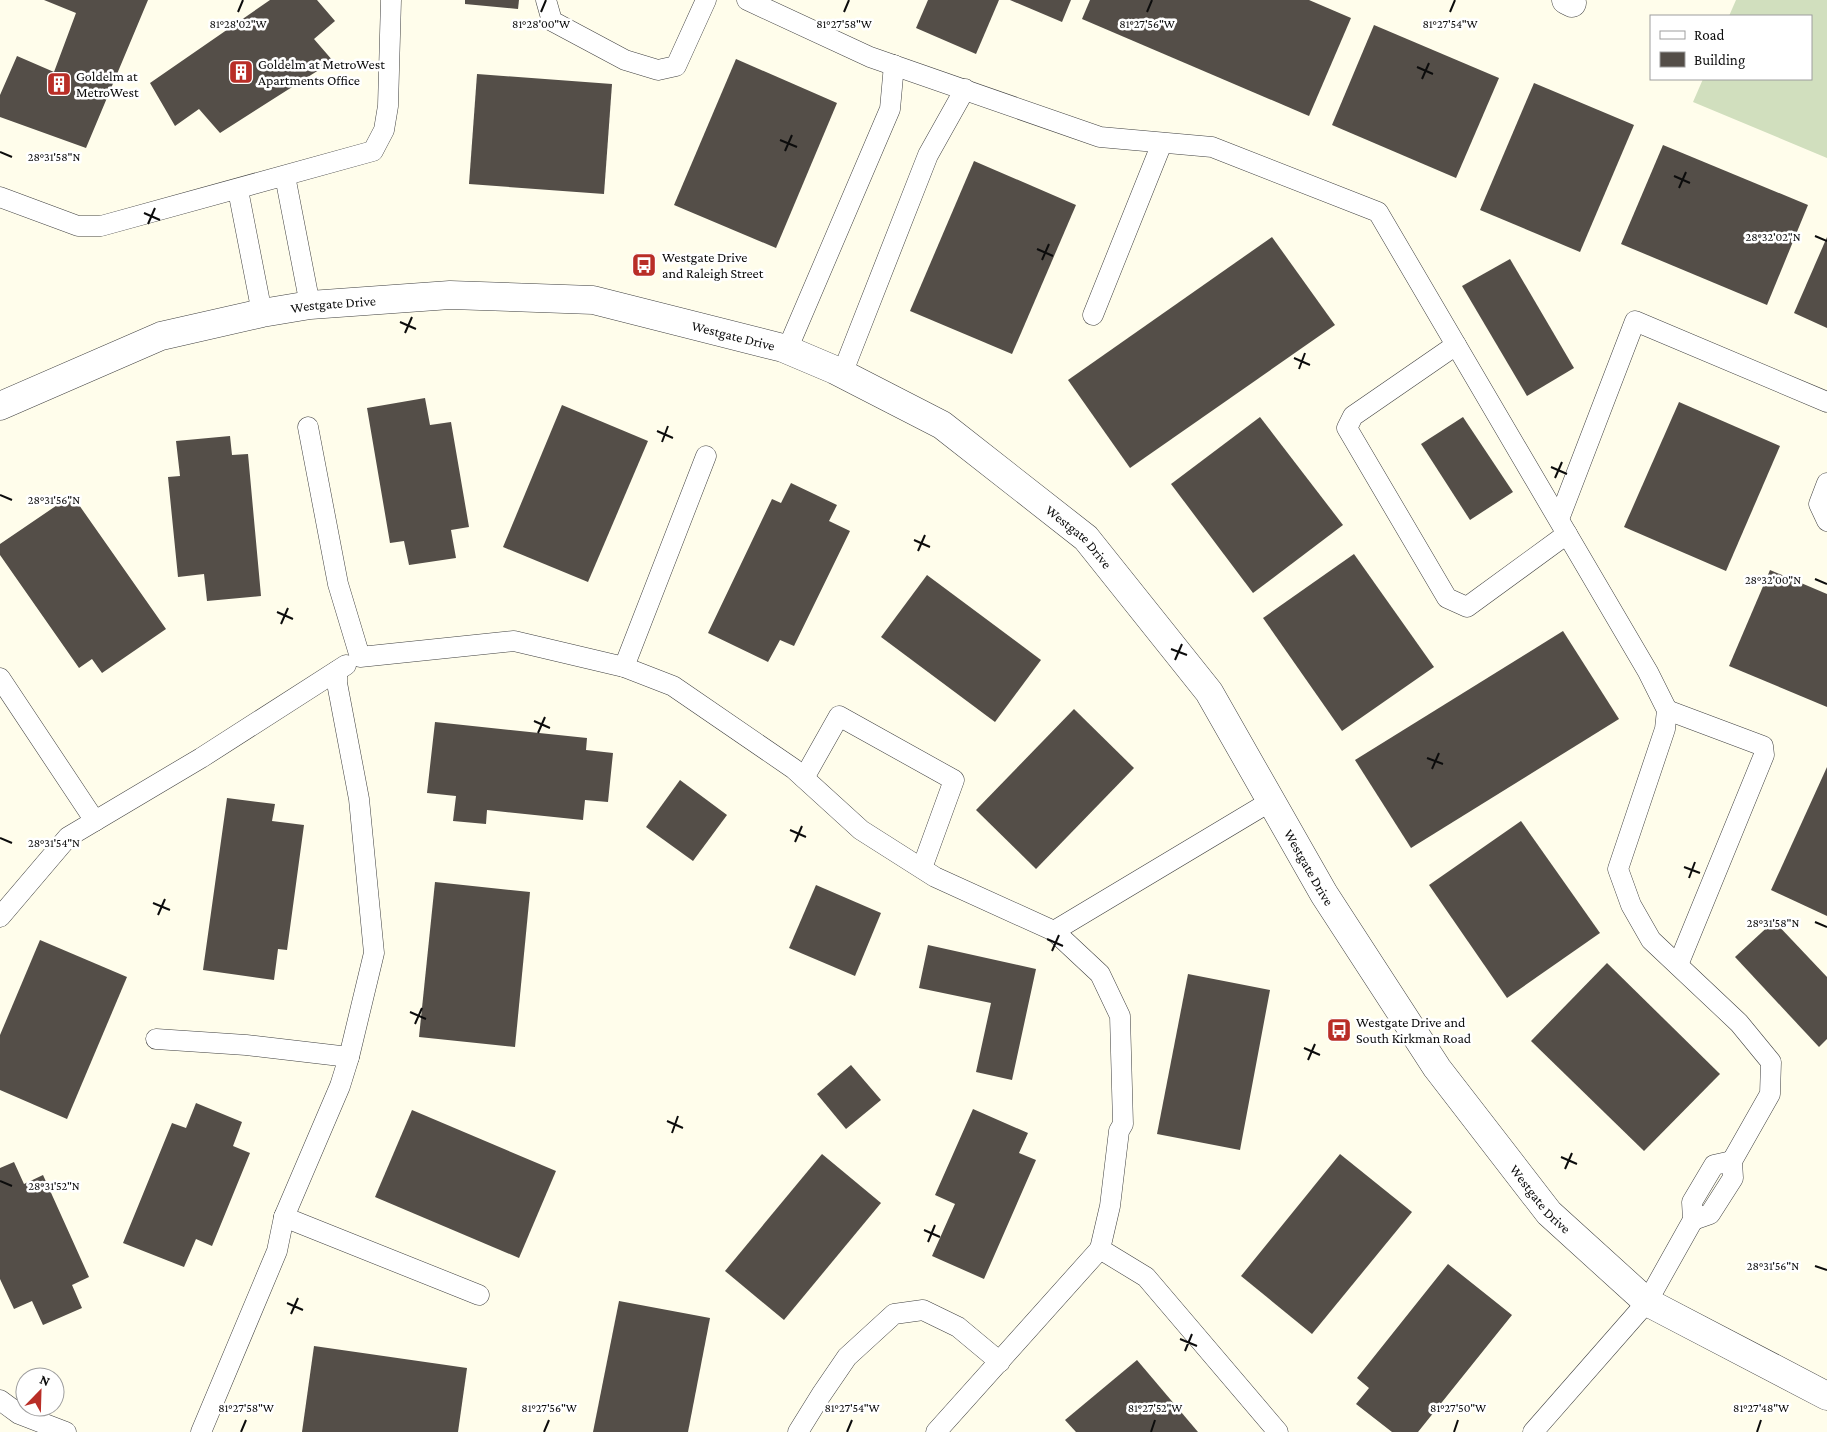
<svg xmlns="http://www.w3.org/2000/svg" width="1827" height="1432" font-family="'Crimson Pro',serif">
<rect width="100%" height="100%" fill="#fffdeb"/>
<polygon fill="#d1dfbe" points="1736,0 1827,0 1827,158 1693,102 1703,79 1811,79 1811,16 1729,16"/>
<g fill="#544e48">
<polygon points="44,0 148,0 86,148 0,117 0,95 17,56 54,72 76,13"/>
<polygon points="270,0 317,0 335,21 314,39 333,61 220,133 199,109 175,126 150,83"/>
<polygon points="465,0 519,0 518,9 465,4"/>
<polygon points="928,0 999,0 976,54 916,28"/>
<polygon points="1010,0 1071,0 1062,22"/>
<polygon points="1090,0 1309,0 1351,18 1309,116 1082,19"/>
<polygon points="1374,25 1499,78 1456,178 1332,125"/>
<polygon points="736,59 837,103 776,248 674,205"/>
<polygon points="477,74 612,84 604,194 469,184"/>
<polygon points="1534,83 1634,125 1580,252 1480,210"/>
<polygon points="1663,145 1808,205 1767,305 1621,244"/>
<polygon points="974,161 1076,205 1012,354 910,311"/>
<polygon points="1272,237 1335,325 1130,468 1068,380"/>
<polygon points="1827,237 1827,328 1794,313"/>
<polygon points="1510,259 1574,368 1527,396 1462,286"/>
<polygon points="425,398 430,425 451,422 469,527 451,530 456,558 409,565 404,541 390,543 367,408"/>
<polygon points="1679,402 1780,446 1726,571 1624,527"/>
<polygon points="562,405 648,441 588,582 503,547"/>
<polygon points="1260,417 1343,525 1253,593 1171,484"/>
<polygon points="1463,417 1513,492 1470,520 1421,444"/>
<polygon points="230,436 232,455 248,454 261,596 207,601 204,574 178,577 168,477 180,476 176,441"/>
<polygon points="791,483 837,505 829,521 850,531 794,646 780,640 768,662 708,633 772,499 781,503"/>
<polygon points="72,495 166,629 102,673 92,659 79,668 0,555 0,544"/>
<polygon points="1354,554 1434,667 1342,731 1263,618"/>
<polygon points="1770,570 1827,594 1827,707 1729,666"/>
<polygon points="927,575 1041,660 995,722 881,637"/>
<polygon points="1563,631 1619,719 1411,848 1355,760"/>
<polygon points="1074,709 1134,768 1036,869 976,810"/>
<polygon points="435,722 587,738 586,750 613,753 608,802 585,800 583,820 487,810 486,824 453,821 456,796 427,793"/>
<polygon points="1827,767 1827,916 1771,890"/>
<polygon points="680,780 727,815 693,861 646,827"/>
<polygon points="227,798 275,804 272,821 304,825 287,950 278,949 274,980 203,970"/>
<polygon points="1521,821 1600,933 1507,998 1429,885"/>
<polygon points="435,882 530,892 515,1047 419,1037"/>
<polygon points="816,885 881,913 855,976 789,948"/>
<polygon points="1774,921 1827,977 1827,1039 1819,1047 1735,957"/>
<polygon points="40,940 127,977 67,1119 0,1090 0,1035"/>
<polygon points="928,945 1036,969 1012,1080 976,1072 991,1003 919,988"/>
<polygon points="1607,963 1720,1074 1644,1151 1531,1041"/>
<polygon points="1188,974 1270,990 1240,1150 1157,1134"/>
<polygon points="851,1065 881,1100 846,1129 817,1094"/>
<polygon points="196,1103 242,1122 233,1146 250,1153 212,1246 196,1239 184,1267 123,1243 172,1123 186,1128"/>
<polygon points="973,1109 1028,1133 1019,1153 1036,1160 984,1279 932,1256 955,1204 935,1195"/>
<polygon points="412,1110 556,1171 519,1258 375,1197"/>
<polygon points="822,1154 881,1203 784,1320 725,1271"/>
<polygon points="1340,1154 1412,1212 1312,1334 1241,1276"/>
<polygon points="14,1162 24,1184 43,1175 89,1277 72,1285 82,1308 43,1325 32,1301 14,1309 0,1279 0,1168"/>
<polygon points="1448,1264 1512,1315 1418,1432 1392,1432 1356,1404 1369,1388 1357,1378"/>
<polygon points="619,1301 710,1318 688,1432 593,1432"/>
<polygon points="314,1346 467,1368 458,1432 302,1432"/>
<polygon points="1137,1360 1198,1432 1076,1432 1065,1420"/>
</g>
<g fill="none" stroke-linecap="round" stroke-linejoin="round">
<defs>
<g id="service">
<polyline points="546,0 552,21 625,60 658,70 676,66 706,0"/>
<polyline points="747,0 870,57 1100,137 1212,147 1378,212 1648,672 1667,710 1665,729 1618,869 1631,905 1651,940 1739,1023 1771,1062 1770,1094 1732,1161 1733,1178 1710,1214 1693,1220"/>
<polyline points="285,176 310,305"/>
<polyline points="238,190 262,313"/>
<polyline points="0,197 78,226 101,226 373,151 384,130 388,106 391,0"/>
<polyline points="1093,315 1162,143"/>
<polyline points="1456,345 1353,416 1347,428 1447,598 1467,607 1567,534"/>
<polyline points="787,350 890,109 894,65"/>
<polyline points="842,374 928,155 965,89"/>
<polyline points="308,427 338,584 360,657 514,641 624,667 673,686 794,769 861,830 935,877 1054,931 1100,974 1120,1016 1123,1124 1119,1131 1110,1206 1100,1249 1146,1277 1278,1432"/>
<polyline points="1827,483 1819,504 1827,521"/>
<polyline points="1559,519 1635,321 1827,402"/>
<polyline points="624,667 706,456"/>
<polyline points="0,678 95,821"/>
<polyline points="1667,710 1763,746 1764,755 1678,965"/>
<polyline points="804,778 839,716 954,780 922,868"/>
<polyline points="0,917 68,837 201,758 346,665"/>
<polyline points="1054,931 1271,801"/>
<polyline points="156,1039 246,1045 349,1057"/>
<polyline points="284,1217 479,1295"/>
<polyline points="0,1400 19,1414 66,1432"/>
<polyline points="201,1432 277,1251 284,1217 340,1086 349,1057 374,953 359,799 337,683 337,671"/>
<polyline points="798,1432 821,1395 847,1357 894,1314 923,1310 958,1327 1000,1362"/>
<polyline points="936,1432 1100,1249"/>
<polyline points="1533,1432 1647,1302 1693,1220 1692,1202 1714,1165 1732,1161"/>
</g>
<polyline id="minor" points="1566,0 1572,3"/>
<g id="tertiary">
<path id="s1" d="M0 406 161 336 262 313 310 305 450 295 593 300 783 348 835 370 942 425 1086 538 1209 692 1324 894 1437 1068 1549 1213 1647 1302 1827 1396"/>
</g>
</defs>
<use href="#service" stroke="#3f3f3f" stroke-width="21"/>
<use href="#minor" stroke="#3f3f3f" stroke-width="29"/>
<use href="#tertiary" stroke="#3f3f3f" stroke-width="29"/>
<use href="#service" stroke="#fff" stroke-width="20"/>
<use href="#minor" stroke="#fff" stroke-width="28"/>
<use href="#tertiary" stroke="#fff" stroke-width="28"/>
</g>
<path fill="none" stroke="#0c0c0c" stroke-width="2" d="M238 12 243 0M541 12 546 0M844 12 849 0M1147 12 1152 0M1450 12 1455 0M1417 67 1433 74M1422 79 1429 63M780 140 797 147M785 151 792 135M0 152 12 157M1674 176 1690 183M1679 188 1686 172M144 213 160 220M148 224 155 208M1815 236 1827 241M1037 249 1053 256M1042 260 1049 244M400 322 416 329M405 333 412 317M1294 358 1310 365M1299 369 1305 353M657 431 673 438M662 442 668 426M1551 467 1567 474M1555 478 1562 462M0 495 12 500M914 540 930 547M918 551 925 535M1815 579 1827 584M277 612 293 619M281 624 288 608M1171 649 1187 655M1175 660 1182 644M534 721 550 728M538 733 545 717M1427 758 1443 764M1432 769 1439 753M790 830 806 837M0 838 12 843M795 842 802 826M1684 867 1700 873M1689 878 1695 862M153 903 170 910M158 915 165 899M1815 922 1827 927M1047 939 1063 946M1052 951 1059 935M410 1012 426 1019M415 1024 422 1008M1304 1048 1320 1055M1308 1060 1315 1044M667 1121 683 1128M672 1133 678 1116M1561 1157 1577 1164M1565 1169 1572 1153M0 1181 12 1186M924 1230 940 1237M928 1242 935 1225M1815 1266 1827 1270M287 1303 303 1310M291 1314 298 1298M1180 1339 1197 1346M1185 1351 1192 1334M241 1432 246 1420M544 1432 549 1420M847 1432 852 1420M1151 1432 1155 1420M1454 1432 1458 1420M1757 1432 1761 1420"/>
<defs>
<symbol id="building-square" viewBox="-11 -11 22 22"><rect x="-9" y="-9" width="18" height="18" rx="4" fill="#b92e27" stroke="#fff"/><path d="M-4-6H4V6H1V3H-1V6H-4ZM-2.5-4.3h1.7v1.8h-1.7ZM.8-4.3h1.7v1.8H.8ZM-2.5-1h1.7V.8h-1.7ZM.8-1h1.7V.8H.8Z" fill="#fff"/></symbol>
<symbol id="bus-square" viewBox="-11 -11 22 22"><rect x="-9" y="-9" width="18" height="18" rx="4" fill="#b92e27" stroke="#fff"/><path d="M-5-6H5V4H4V6H2V4H-2V6H-4V4H-5ZM-3.5-4V0h7V-4ZM-3.5 1.2v1.5H-2V1.2ZM2 1.2v1.5H3.5V1.2Z" fill="#fff"/></symbol>
</defs>
<g fill-rule="evenodd">
<use href="#building-square" x="227" y="58" width="28" height="28"/>
<use href="#building-square" x="45" y="70" width="28" height="28"/>
<use href="#bus-square" x="630" y="251" width="28" height="28"/>
<use href="#bus-square" x="1325" y="1016" width="28" height="28"/>
</g>
<g text-anchor="middle" dominant-baseline="central" stroke-width="5" stroke-linejoin="round" paint-order="stroke">
<g font-size="14" fill="#0c0c0c" stroke="#fff" text-anchor="start">
<text x="258" y="64">Goldelm at MetroWest<tspan x="258" dy="16">Apartments Office</tspan></text>
<text x="76" y="76">Goldelm at<tspan x="76" dy="16">MetroWest</tspan></text>
<text x="662" y="257">Westgate Drive<tspan x="662" dy="16">and Raleigh Street</tspan></text>
<text x="1356" y="1022">Westgate Drive and<tspan x="1356" dy="16">South Kirkman Road</tspan></text>
</g>
<g font-size="14" fill="#0c0c0c" stroke="#fff">
<text stroke="none"><textPath href="#s1" startOffset="351">Westgate Drive</textPath></text>
<text stroke="none"><textPath href="#s1" startOffset="756">Westgate Drive</textPath></text>
<text stroke="none"><textPath href="#s1" startOffset="1161">Westgate Drive</textPath></text>
<text stroke="none"><textPath href="#s1" startOffset="1566">Westgate Drive</textPath></text>
<text stroke="none"><textPath href="#s1" startOffset="1971">Westgate Drive</textPath></text>
</g>
</g>
<g font-size="12" text-anchor="middle" fill="#0c0c0c" stroke="#fff" stroke-width="5" stroke-linejoin="round" paint-order="stroke">
<text x="238" y="28">81°28'02"W</text>
<text x="541" y="28">81°28'00"W</text>
<text x="844" y="28">81°27'58"W</text>
<text x="1147" y="28">81°27'56"W</text>
<text x="1450" y="28">81°27'54"W</text>
<text x="54" y="161">28°31'58"N</text>
<text x="1773" y="241">28°32'02"N</text>
<text x="54" y="504">28°31'56"N</text>
<text x="1773" y="584">28°32'00"N</text>
<text x="54" y="847">28°31'54"N</text>
<text x="1773" y="927">28°31'58"N</text>
<text x="54" y="1190">28°31'52"N</text>
<text x="1773" y="1270">28°31'56"N</text>
<text x="246" y="1412">81°27'58"W</text>
<text x="549" y="1412">81°27'56"W</text>
<text x="852" y="1412">81°27'54"W</text>
<text x="1155" y="1412">81°27'52"W</text>
<text x="1458" y="1412">81°27'50"W</text>
<text x="1761" y="1412">81°27'48"W</text>
</g>
<rect x="1650" y="15" width="162" height="65" fill="#ffffff" stroke="#9e9e9e"/>
<rect x="1660" y="31" width="25" height="8" fill="#ffffff" stroke="#9e9e9e"/>
<text x="1694" y="40" font-size="15" fill="#0c0c0c">Road</text>
<rect x="1660" y="52" width="25" height="15" fill="#544e48" stroke="#9e9e9e"/>
<text x="1694" y="65" font-size="15" fill="#0c0c0c">Building</text>
<g transform="translate(40 1392) rotate(23)"><circle r="24" fill="#ffffff" stroke="#9e9e9e"/>
<path d="M0-4L9 19L0 12L-9 19Z" fill="#b92e27"/>
<text y="-8" font-size="14" font-weight="bold" text-anchor="middle" fill="#0c0c0c">N</text>
</g>
</svg>
